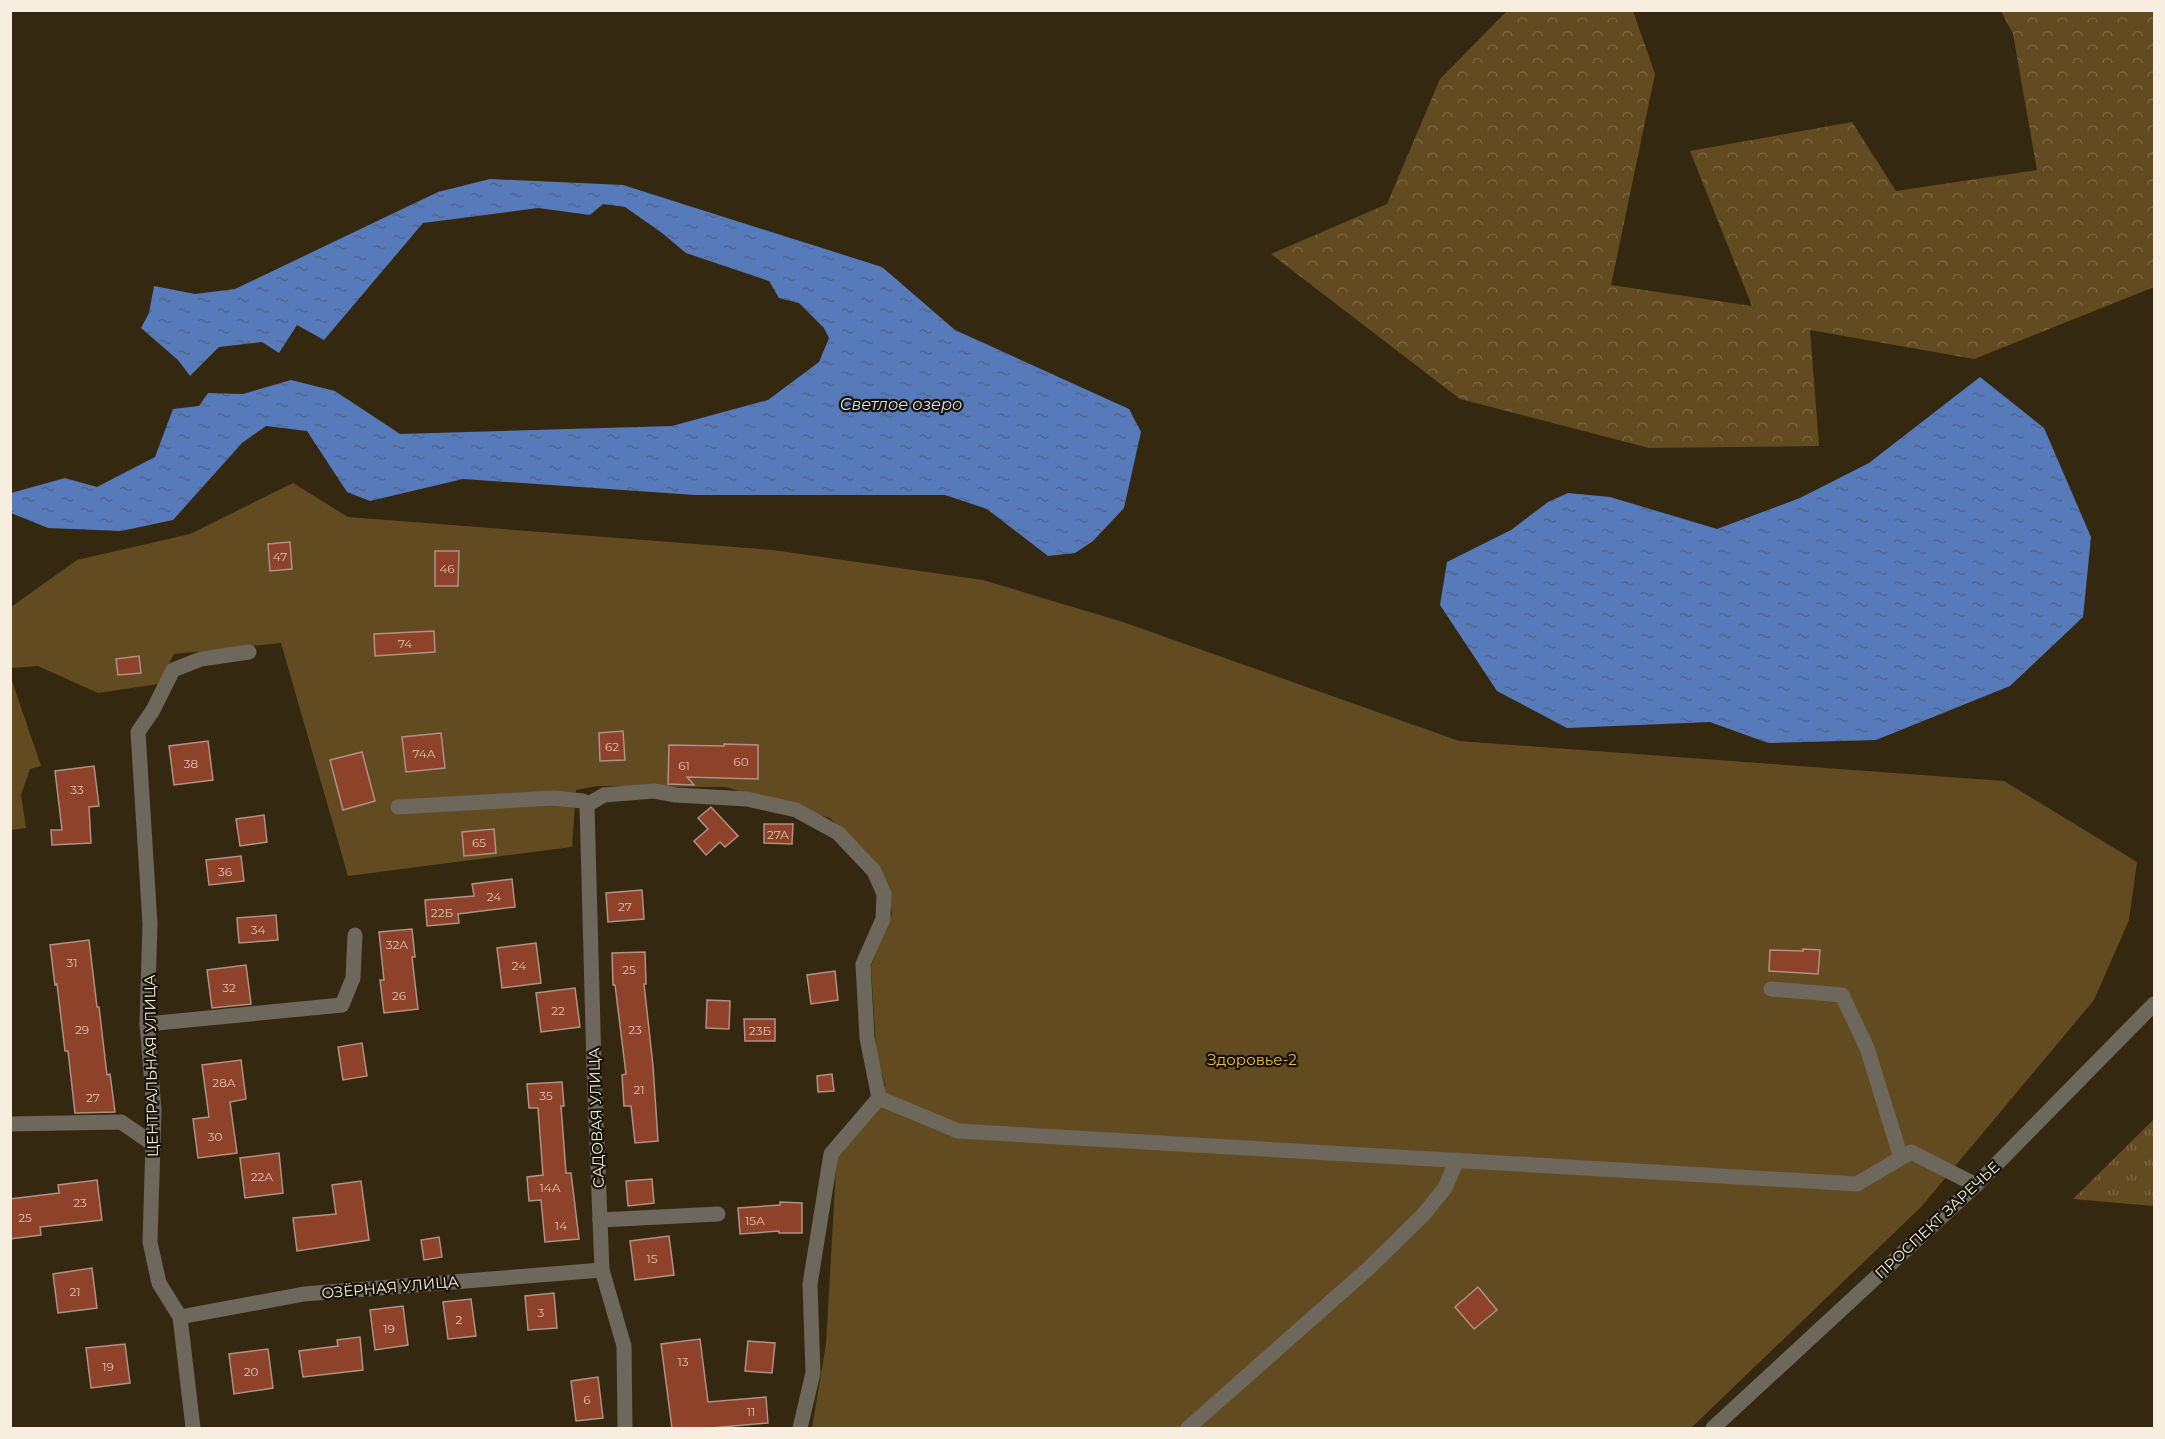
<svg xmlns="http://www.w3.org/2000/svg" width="2165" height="1439" font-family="Montserrat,sans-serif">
<defs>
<pattern id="grass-tufts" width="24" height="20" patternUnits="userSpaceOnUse" patternTransform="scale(1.5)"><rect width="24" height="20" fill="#624b21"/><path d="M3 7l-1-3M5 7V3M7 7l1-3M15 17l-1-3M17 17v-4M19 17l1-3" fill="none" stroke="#796541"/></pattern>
<pattern id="forest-crowns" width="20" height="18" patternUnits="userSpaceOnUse" patternTransform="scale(1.5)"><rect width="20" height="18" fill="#624b21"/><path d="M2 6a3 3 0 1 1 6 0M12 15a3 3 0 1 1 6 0" fill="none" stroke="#796541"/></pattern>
<pattern id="water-ripples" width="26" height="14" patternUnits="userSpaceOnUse" patternTransform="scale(1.5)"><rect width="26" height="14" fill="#577abb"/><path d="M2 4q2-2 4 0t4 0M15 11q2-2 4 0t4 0" fill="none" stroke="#52668b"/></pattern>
</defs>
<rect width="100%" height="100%" fill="#352811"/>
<polygon fill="url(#grass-tufts)" points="2154,1119 2154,1206 2073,1199"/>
<polygon fill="url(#forest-crowns)" points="1507,11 1633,11 1655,74 1611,285 1752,306 1690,151 1852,122 1896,191 2037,170 2013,34 2001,11 2154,11 2154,287 1974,359 1810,330 1819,446 1649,448 1460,399 1271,254 1387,204 1440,79"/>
<g fill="#624b21">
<polygon points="293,483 348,517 773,550 983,580 1123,622 1459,741 2004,781 2137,862 2129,920 2094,1000 1921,1207 1691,1428 812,1428 826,1344 837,1152 877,1109 885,1085 876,1050 871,966 892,914 889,890 877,864 830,818 726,787 597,786 576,790 572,847 348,876 281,643 174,654 158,684 98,693 38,666 11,668 11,607 77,560 190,534"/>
<polygon points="11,678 41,766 30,769 21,795 26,828 11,830"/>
</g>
<g fill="url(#water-ripples)">
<polygon points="490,179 623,185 882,267 955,330 1129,409 1141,432 1124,508 1093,541 1075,553 1048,556 987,509 945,495 695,495 463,479 370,501 347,492 307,431 266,426 242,443 173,520 121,531 48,528 11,513 11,493 65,478 97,487 155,457 173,409 199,406 208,393 243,394 291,380 335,391 400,434 672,426 768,400 819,362 829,338 824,328 799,303 779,298 769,281 686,253 662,233 625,207 603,204 590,215 538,208 423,223 324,340 297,325 279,353 262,342 219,347 190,376 178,360 141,328 149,313 154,286 195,294 235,289 438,192"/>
<polygon points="1980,377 2044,428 2091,537 2083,617 2010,686 1876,740 1768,743 1710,722 1567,728 1497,691 1440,605 1447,562 1511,530 1548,502 1568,493 1610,497 1717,529 1800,498 1869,463"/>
</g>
<g fill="#8d4229" stroke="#b19186" stroke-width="1.5">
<polygon points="290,542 292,569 270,571 268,544"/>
<polygon points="435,551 459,551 458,586 435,586"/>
<polygon points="434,631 435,652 375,656 374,634"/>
<polygon points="139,656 141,673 118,675 116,659"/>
<polygon points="623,731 625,760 600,761 599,733"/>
<polygon points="441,733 445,768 406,772 402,737"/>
<polygon points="208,741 213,780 174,785 169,746"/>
<polygon points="724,744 758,745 758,779 687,777 694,785 668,784 669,745 724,746"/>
<polygon points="362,752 375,801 343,810 330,760"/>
<polygon points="94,766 99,806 89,807 91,843 52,845 51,830 62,830 55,771"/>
<polygon points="711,807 738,836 725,847 720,842 706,855 694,841 708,829 698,818"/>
<polygon points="264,815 267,842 240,846 236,819"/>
<polygon points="764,824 793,824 792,844 764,843"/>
<polygon points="494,829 496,853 464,856 462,832"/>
<polygon points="241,856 244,881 209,885 206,860"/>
<polygon points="512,879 515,907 458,914 459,923 427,926 425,900 474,896 472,884"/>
<polygon points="642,890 644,919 608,922 606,893"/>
<polygon points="276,915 278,940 239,943 237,918"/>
<polygon points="412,929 415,957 412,957 418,1009 384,1013 380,980 384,980 379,932"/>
<polygon points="89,940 97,1007 99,1007 107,1075 110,1074 115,1112 75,1113 68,1051 65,1051 57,984 55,985 50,945"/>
<polygon points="536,943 541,983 502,988 497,948"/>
<polygon points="1803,949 1820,950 1818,974 1769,971 1770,950 1803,951"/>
<polygon points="645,952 646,984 644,984 653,1066 658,1141 635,1143 631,1106 624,1106 622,1075 626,1074 615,985 613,985 612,953"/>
<polygon points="246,965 251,1004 212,1008 207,970"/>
<polygon points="835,971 838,1000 811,1004 807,975"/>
<polygon points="575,988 580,1027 541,1032 536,993"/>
<polygon points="707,1000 730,1001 729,1029 706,1028"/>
<polygon points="744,1019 775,1019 775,1041 745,1041"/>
<polygon points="362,1043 367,1076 343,1080 338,1047"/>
<polygon points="241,1060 246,1099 230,1102 237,1153 198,1158 193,1119 209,1117 202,1065"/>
<polygon points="832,1074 834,1091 818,1092 817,1076"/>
<polygon points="562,1082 564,1106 561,1106 566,1173 571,1173 579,1239 545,1242 541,1200 529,1201 527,1177 543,1175 538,1108 529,1108 527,1084"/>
<polygon points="279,1153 283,1193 245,1198 240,1158"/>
<polygon points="652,1179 654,1203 628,1206 626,1181"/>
<polygon points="97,1180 102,1220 40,1227 41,1235 10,1239 10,1199 59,1193 58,1185"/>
<polygon points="361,1181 369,1240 297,1251 293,1218 336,1214 332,1185"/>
<polygon points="780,1202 802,1203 802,1233 779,1233 779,1231 740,1234 738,1208 780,1205"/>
<polygon points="669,1236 674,1275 635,1280 630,1241"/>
<polygon points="439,1237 442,1257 424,1260 421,1240"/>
<polygon points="92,1268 97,1308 58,1313 53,1274"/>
<polygon points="1478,1287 1497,1310 1474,1329 1455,1307"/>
<polygon points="554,1293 557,1328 528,1330 525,1296"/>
<polygon points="471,1299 476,1336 448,1339 443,1302"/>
<polygon points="403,1306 408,1345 375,1350 370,1310"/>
<polygon points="360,1337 363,1370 303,1377 299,1351 338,1346 337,1340"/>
<polygon points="700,1339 708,1402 766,1397 768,1423 711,1428 672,1428 661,1344"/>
<polygon points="748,1341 775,1343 772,1373 745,1371"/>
<polygon points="125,1344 130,1383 91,1388 86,1348"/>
<polygon points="268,1349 273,1388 234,1394 229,1354"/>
<polygon points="598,1377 603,1418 576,1421 571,1381"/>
</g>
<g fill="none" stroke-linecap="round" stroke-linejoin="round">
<g stroke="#6e675c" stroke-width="15">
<polyline points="587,805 604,795 654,791 676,795 747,799 796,810 838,833 874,871 884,894 883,919 863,964 867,1038 879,1098 831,1154 810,1284 813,1373 800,1428"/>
<polyline points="587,805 594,1067 602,1270 624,1346 625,1428"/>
<polyline points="398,807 553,798 583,801 587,805"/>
<polyline points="1771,989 1842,995 1867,1048 1901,1158"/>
<polyline points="147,1024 342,1005 353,978 355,935"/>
<polyline points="879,1098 958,1131 1857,1184 1911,1152 1976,1185"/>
<polyline points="10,1124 121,1122 153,1144"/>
<polyline points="600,1220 718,1214"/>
<polyline points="180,1317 304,1294 602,1270"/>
<polyline points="193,1428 180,1317 159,1283 150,1242 154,1110 147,1024 150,924 138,732 153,710 173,670 201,659 249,652"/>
<polyline points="1188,1428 1369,1268 1424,1214 1445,1188 1457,1160"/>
<polyline points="1713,1428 1976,1185 2154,1004"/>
</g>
</g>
<g text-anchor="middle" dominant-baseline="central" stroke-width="4.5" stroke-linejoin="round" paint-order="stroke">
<g font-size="12" fill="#dcc3b2">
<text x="280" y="556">47</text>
<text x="447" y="568">46</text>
<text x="405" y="643">74</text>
<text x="612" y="746">62</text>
<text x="424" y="753">74А</text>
<text x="741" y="761">60</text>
<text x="191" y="763">38</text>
<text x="684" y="765">61</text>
<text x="77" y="789">33</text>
<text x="778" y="834">27А</text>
<text x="479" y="842">65</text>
<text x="225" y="871">36</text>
<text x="494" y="896">24</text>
<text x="625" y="906">27</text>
<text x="442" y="912">22Б</text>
<text x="258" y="929">34</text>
<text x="397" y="944">32А</text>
<text x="72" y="962">31</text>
<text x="519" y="965">24</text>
<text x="629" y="969">25</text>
<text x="229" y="987">32</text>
<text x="399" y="995">26</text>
<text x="558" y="1010">22</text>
<text x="82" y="1029">29</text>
<text x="635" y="1029">23</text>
<text x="760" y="1030">23Б</text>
<text x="224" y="1082">28А</text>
<text x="639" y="1089">21</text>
<text x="546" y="1095">35</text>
<text x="93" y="1097">27</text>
<text x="215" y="1136">30</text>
<text x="262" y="1176">22А</text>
<text x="550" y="1187">14А</text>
<text x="80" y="1202">23</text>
<text x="25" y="1217">25</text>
<text x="755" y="1220">15А</text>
<text x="561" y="1225">14</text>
<text x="652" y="1258">15</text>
<text x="75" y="1291">21</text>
<text x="541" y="1312">3</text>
<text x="459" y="1319">2</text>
<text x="389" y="1328">19</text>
<text x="683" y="1361">13</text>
<text x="108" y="1366">19</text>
<text x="251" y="1371">20</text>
<text x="587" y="1399">6</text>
<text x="751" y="1411">11</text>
</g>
<g font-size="15" fill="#f3bb4e" stroke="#181208">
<text x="1252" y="1059">Здоровье-2</text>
</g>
<g font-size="15" fill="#f7eee0" stroke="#181208">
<text transform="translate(151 1066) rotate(-91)">ЦЕНТРАЛЬНАЯ УЛИЦА</text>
<text transform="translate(596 1118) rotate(-92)">САДОВАЯ УЛИЦА</text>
<text transform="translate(1937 1220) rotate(-43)">ПРОСПЕКТ ЗАРЕЧЬЕ</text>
<text transform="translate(390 1287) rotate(-5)">ОЗЁРНАЯ УЛИЦА</text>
</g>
<g font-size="16" font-style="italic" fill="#d6e1f3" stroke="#181208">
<text x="901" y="404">Светлое озеро</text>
</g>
</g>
<rect width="2165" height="1439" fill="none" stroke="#f7eee0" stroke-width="24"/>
</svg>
